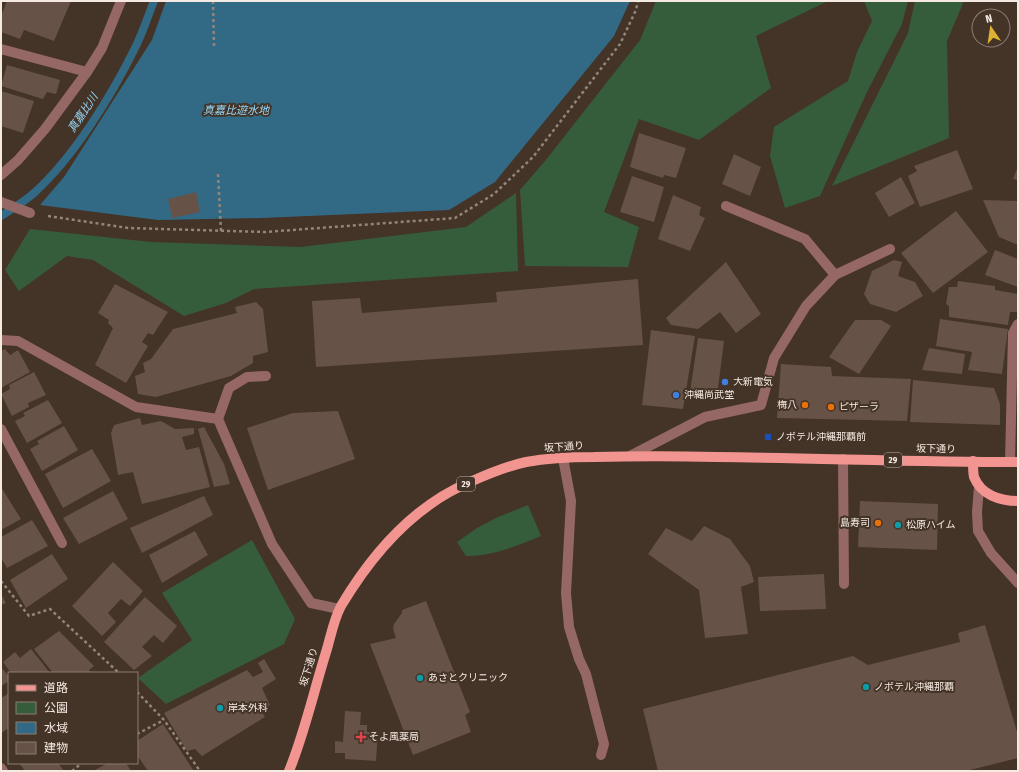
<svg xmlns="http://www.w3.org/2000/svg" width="1019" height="772" font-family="'Fira Sans Condensed','Noto Sans JP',sans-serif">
<rect width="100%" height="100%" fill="#443327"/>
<g fill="#365d3b">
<polygon points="656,1 828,1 756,36 771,88 699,140 639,119 604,212 639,227 628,267 525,266 520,190 545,161 640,40"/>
<polygon points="864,1 908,1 902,24 866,94 820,196 785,208 770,156 774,127 848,81 857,52 872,21"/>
<polygon points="915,1 964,1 947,41 949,138 832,186 908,33"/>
<polygon points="516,193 518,271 254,289 226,303 184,316 93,260 67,256 19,291 5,270 30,229 151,242 301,247 466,227"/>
<path d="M528 505 541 536C516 546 494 556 466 556L457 542 477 528 498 517Z"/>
<polygon points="252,540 295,619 284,644 166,704 138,678 192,640 162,593"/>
</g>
<polygon fill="#326a85" points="166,1 630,1 614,36 495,182 449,210 261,218 158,220 40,205 64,177 152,40"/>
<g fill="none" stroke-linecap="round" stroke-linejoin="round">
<path stroke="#326a85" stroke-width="8" d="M1 216C12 209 24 202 34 193 74 157 112 95 136 46 143 32 148 16 154 1"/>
</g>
<g fill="#675248">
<polygon points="7,1 71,1 54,41 24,30 20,39 1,32 1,16"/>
<polygon points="7,65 60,80 56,94 47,92 43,99 1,86"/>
<polygon points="1,91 34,101 23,133 1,126"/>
<polygon points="639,133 686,148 676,178 664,175 663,178 630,167"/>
<polygon points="957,150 973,189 920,207 908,176 917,171 914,166"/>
<polygon points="734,154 761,167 750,196 722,184"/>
<polygon points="1018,166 1018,180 1013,179"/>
<polygon points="632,176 664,187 654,222 620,212"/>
<polygon points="901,177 915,203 889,217 875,193"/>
<polygon points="196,192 200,212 172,218 168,199"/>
<polygon points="673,195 701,207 699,215 705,218 690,251 658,239"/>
<polygon points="983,200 1018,201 1018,245 999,237"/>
<polygon points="956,211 988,252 933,293 901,253"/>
<polygon points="995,250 1018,259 1018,287 985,275"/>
<polygon points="894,260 902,262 898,276 915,282 923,296 896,312 870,304 864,294 872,271"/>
<polygon points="726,262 761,314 736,333 720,312 698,329 671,325 666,318"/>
<polygon points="638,279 643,345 316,367 312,301 360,298 362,313 497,302 496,292"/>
<polygon points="958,281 995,286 995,290 1018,294 1018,312 1010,312 1008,325 949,317 949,306 946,304 949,287 957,287"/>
<polygon points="115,284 168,312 153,335 148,333 142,342 148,346 126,383 95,365 113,328 108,323 109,320 98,313"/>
<polygon points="256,302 263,309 268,352 253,356 253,363 231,376 156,397 138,394 135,376 145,372 143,363 151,359 173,329 237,313 235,307"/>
<polygon points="940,319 1008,329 1002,374 968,370 972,352 936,346"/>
<polygon points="855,320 881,320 891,326 859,374 829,357"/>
<polygon points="651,330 695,336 683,409 642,405"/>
<polygon points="698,338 724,341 717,396 690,392"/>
<polygon points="929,348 965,354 962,374 922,370"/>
<polygon points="5,349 10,355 18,350 30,372 1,388 1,351"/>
<polygon points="781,364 831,367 832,376 911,379 907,421 777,418"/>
<polygon points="34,372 46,395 28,403 29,407 12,416 1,394 10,389 9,385"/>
<polygon points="913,380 994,388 1000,404 1000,425 910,422"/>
<polygon points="48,400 62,423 27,443 15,421 25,416 23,413"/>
<polygon points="338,411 355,459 268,490 247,428 293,413"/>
<polygon points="140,418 142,425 161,421 175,429 194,428 194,434 182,437 186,450 199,447 210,487 142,504 133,472 118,475 111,433 114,425"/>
<polygon points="64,426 78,450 42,471 30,449 39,444 37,441"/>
<polygon points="204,427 224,464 230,484 214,487 198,429"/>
<polygon points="92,449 111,481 63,508 45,474"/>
<polygon points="1,487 21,519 1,530"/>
<polygon points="113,491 128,519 79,544 63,518"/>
<polygon points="204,496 213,515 142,553 130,528"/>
<polygon points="860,501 938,504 937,550 858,547"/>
<polygon points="32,520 48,546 7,568 1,558 1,537"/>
<polygon points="704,526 730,539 750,566 754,582 741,587 748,634 705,638 699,590 648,554 666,528 692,541"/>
<polygon points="195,531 208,555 162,583 149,555"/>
<polygon points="52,554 68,579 26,608 10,580"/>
<polygon points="113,562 143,591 130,606 121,599 108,613 116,622 102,636 72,606"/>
<polygon points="824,574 826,609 760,611 758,577"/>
<polygon points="1,594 6,603 1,605"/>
<polygon points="145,597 177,626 163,643 154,635 142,647 152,656 134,670 104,642"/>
<polygon points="426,601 470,712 465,715 471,732 413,755 370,644 396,638 393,629 394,624 402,613 402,610"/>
<polygon points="985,625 1018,735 1018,758 966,771 658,771 643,709 853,656 868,665 960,642 958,633"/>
<polygon points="59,631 94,666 89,670 91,673 53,673 34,649"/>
<polygon points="31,649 50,673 11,673 3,662 15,652 20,658"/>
<polygon points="264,659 276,679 262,688 270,705 261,711 265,717 202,756 195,749 187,751 164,713 247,670 253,677 263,672 258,663"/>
<polygon points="1,667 9,677 9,681 1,686"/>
<polygon points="9,693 9,728 1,733 1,698"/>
<polygon points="345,711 361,712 360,725 367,725 367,732 378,732 376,761 345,759 345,753 335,753 335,741 343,742"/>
<polygon points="163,724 194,771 148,771 137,755 137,741"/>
<polygon points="19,763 58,763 64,771 25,771"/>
<polygon points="108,763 126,763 131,771 93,771"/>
</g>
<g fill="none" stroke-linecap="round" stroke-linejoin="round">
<g stroke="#93857b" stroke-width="2.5" stroke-dasharray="3 3" stroke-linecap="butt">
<polyline points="213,1 214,46"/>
<polyline points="218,174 221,231"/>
<polyline points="48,216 128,228 265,232 455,218 494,194 533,157 620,44 636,10 638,1"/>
<polyline points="1,581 29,616 50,609 119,673"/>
<polyline points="137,692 164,720 200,771"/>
<polyline points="137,734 164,720"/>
<polyline points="72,771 82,763"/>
</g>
<g stroke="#966865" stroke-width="10">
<polyline points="1,49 87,72"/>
<polyline points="1,175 18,160 45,129 87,72 102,48 121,1"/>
<polyline points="1,202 30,213"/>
<polyline points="726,206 805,239 835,275"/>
<polyline points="1,340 18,341 136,407 218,419 272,544 311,603 339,609"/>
<polyline points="218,419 229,388 247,377 266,376"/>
<polyline points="1,429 62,543"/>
<polyline points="630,456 705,417 761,405 774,358 806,306 835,275 890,249"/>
<polyline points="563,458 571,501 566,593 569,627 579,659 586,674 604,744 601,755"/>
<polyline points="843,459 844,584"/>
<polyline points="1010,462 1013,333 1018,324"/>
<polyline points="979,487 977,512 978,531 991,553 1018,583"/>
<polyline points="1,768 3,771"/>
</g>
<g stroke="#f29591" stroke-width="10">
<path d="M973 461C973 466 973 472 974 477 981 495 1000 501 1018 501"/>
<path d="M289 771C305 732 314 690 327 649 331 635 334 619 341 606 372 554 413 506 470 482 488 474 507 466 526 462 548 458 571 457 594 457 635 456 676 456 717 457 817 458 918 462 1018 462"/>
</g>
</g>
<g fill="#3f7fe0" stroke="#443327" stroke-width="1.5">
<circle cx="725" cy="382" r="4"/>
<circle cx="676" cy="395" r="4"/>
</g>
<g fill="#e8710a" stroke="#443327" stroke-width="1.5">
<circle cx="805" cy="405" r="4"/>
<circle cx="831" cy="407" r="4"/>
<circle cx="878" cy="523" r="4"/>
</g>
<rect fill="#1a4fb4" stroke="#443327" stroke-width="1.5" x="764" y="433" width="8" height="8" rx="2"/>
<g fill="#0f9aa8" stroke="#443327" stroke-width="1.5">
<circle cx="898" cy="525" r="4"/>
<circle cx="420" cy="678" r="4"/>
<circle cx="866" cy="687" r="4"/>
<circle cx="220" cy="708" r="4"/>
</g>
<path fill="#e0444e" stroke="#443327" stroke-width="1.5" d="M359 731h4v4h4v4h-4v4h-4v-4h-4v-4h4z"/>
<g text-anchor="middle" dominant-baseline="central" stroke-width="4" stroke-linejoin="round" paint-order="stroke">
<g fill="#443327" stroke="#c0b3aa" stroke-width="1">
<rect x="884" y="453" width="18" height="14" rx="3"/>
<rect x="457" y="477" width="18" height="14" rx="3"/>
</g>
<g font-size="9" font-weight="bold" fill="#f5eae2">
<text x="893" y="460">29</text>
<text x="466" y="484">29</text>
</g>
<g font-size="10" fill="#f5eae2" stroke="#443327" text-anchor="start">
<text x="733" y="382">大新電気</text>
<text x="684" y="395">沖縄尚武堂</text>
<text x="797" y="405" text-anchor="end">梅八</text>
<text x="839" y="407">ピザーラ</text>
<text x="776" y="437">ノボテル沖縄那覇前</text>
<text x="870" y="523" text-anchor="end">島寿司</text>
<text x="906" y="525">松原ハイム</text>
<text x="428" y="678">あさとクリニック</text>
<text x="874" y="687">ノボテル沖縄那覇</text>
<text x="228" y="708">岸本外科</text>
<text x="369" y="737">そよ風薬局</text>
</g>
<g font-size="10" fill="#f5eae2" stroke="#443327">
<text transform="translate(564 447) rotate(-4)">坂下通り</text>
<text transform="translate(936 449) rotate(1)">坂下通り</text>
<text transform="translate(309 667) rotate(-73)">坂下通り</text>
</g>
<g font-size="11" font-style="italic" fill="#95d8fa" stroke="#443327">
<text x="236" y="110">真嘉比遊水地</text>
<text transform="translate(83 113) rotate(-56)">真嘉比川</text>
</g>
</g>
<rect width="1019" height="772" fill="none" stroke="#f5eae2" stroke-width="4"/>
<rect x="8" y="672" width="130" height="92" fill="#443327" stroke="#8b7c72"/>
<rect x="16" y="685" width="20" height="6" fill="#f29591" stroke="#8b7c72"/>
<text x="44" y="692" font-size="12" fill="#f5eae2">道路</text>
<rect x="16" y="702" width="20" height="12" fill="#365d3b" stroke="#8b7c72"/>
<text x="44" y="712" font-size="12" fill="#f5eae2">公園</text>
<rect x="16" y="722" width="20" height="12" fill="#326a85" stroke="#8b7c72"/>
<text x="44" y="732" font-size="12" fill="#f5eae2">水域</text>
<rect x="16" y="742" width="20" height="12" fill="#675248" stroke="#8b7c72"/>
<text x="44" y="752" font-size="12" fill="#f5eae2">建物</text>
<g transform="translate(991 28) rotate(347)"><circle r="19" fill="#443327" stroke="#8b7c72"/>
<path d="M0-3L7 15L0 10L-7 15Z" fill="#ddb233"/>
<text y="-6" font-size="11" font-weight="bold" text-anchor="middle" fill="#f5eae2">N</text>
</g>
</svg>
